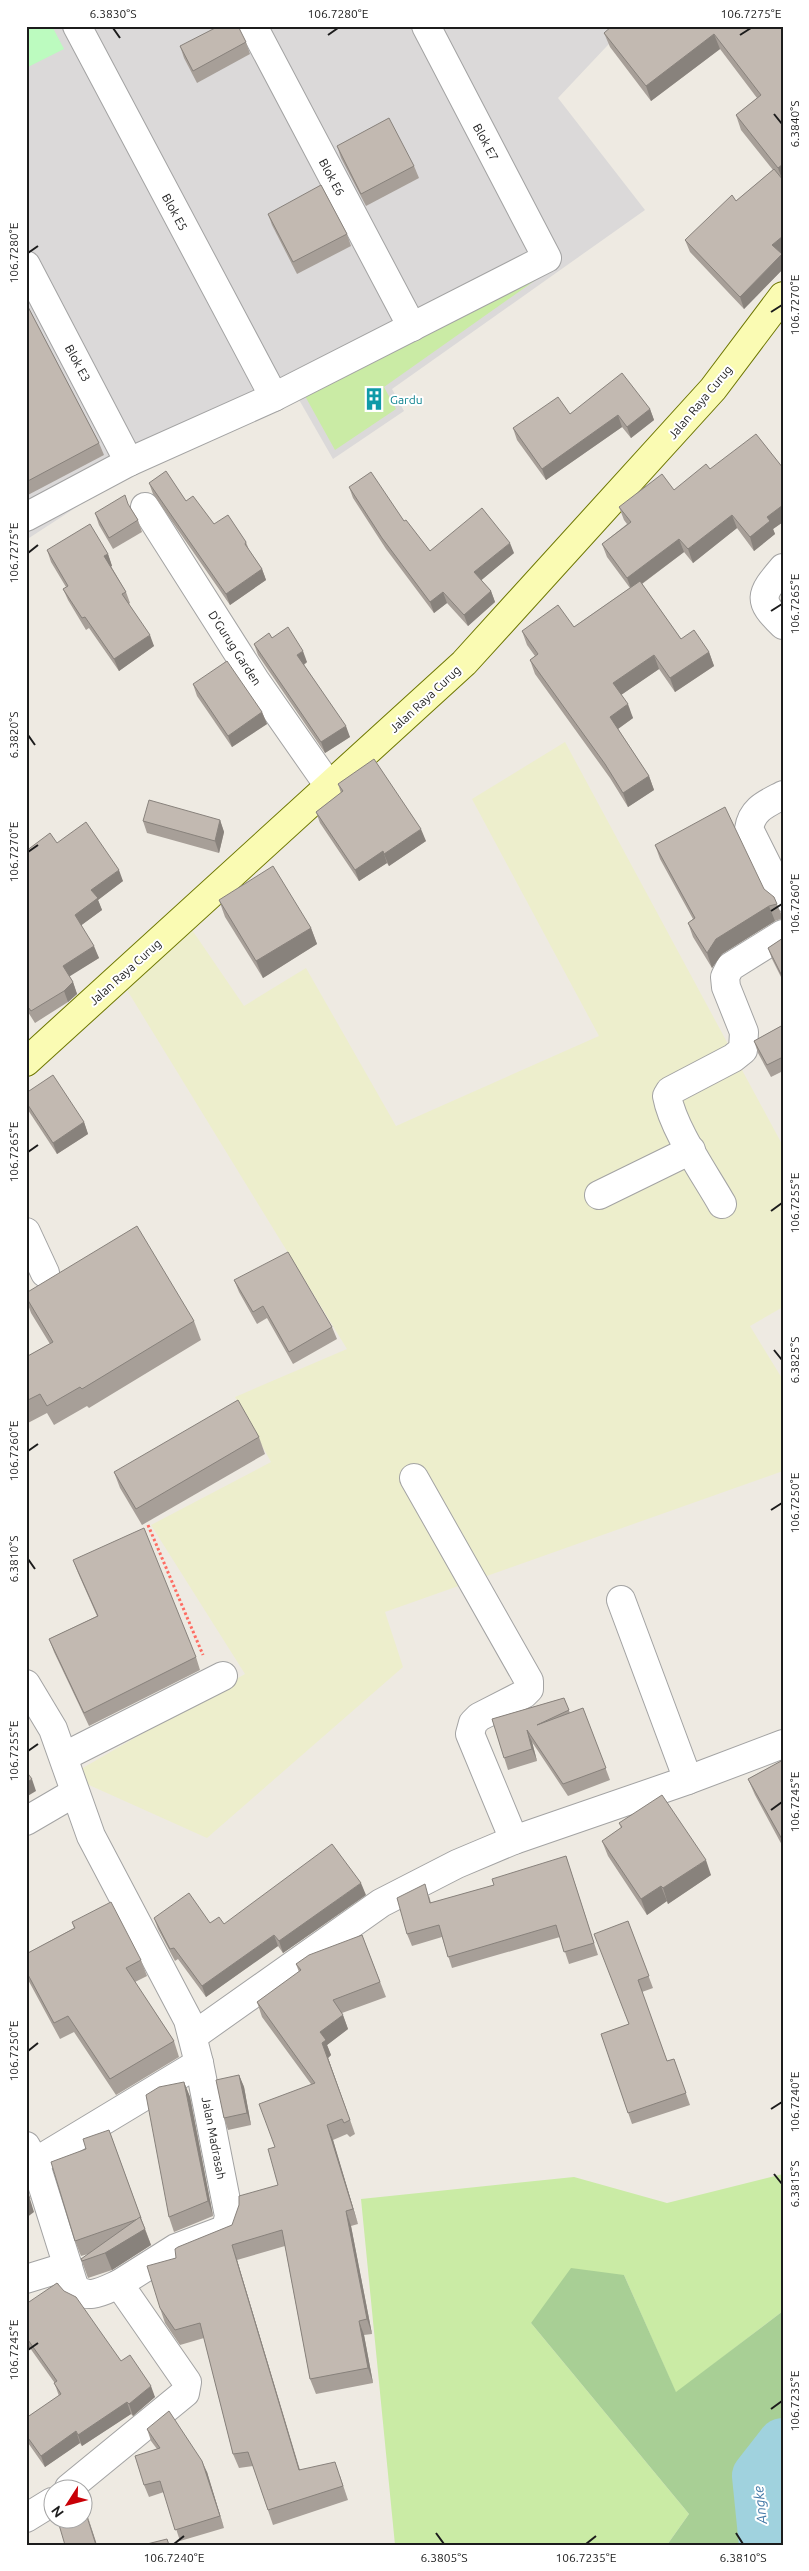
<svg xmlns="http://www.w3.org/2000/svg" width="809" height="2571" font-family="Ubuntu,sans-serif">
<rect width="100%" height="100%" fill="#eeeae2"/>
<polygon fill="#dbd9d9" points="26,26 621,26 623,29 558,98 645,210 392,389 404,411 333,459 294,391 158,454 26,540"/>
<polygon fill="#edeecc" points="565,742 783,1146 783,1307 750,1326 783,1380 783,1471 385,1612 403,1667 207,1838 69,1776 245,1674 151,1525 271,1462 235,1397 347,1349 127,990 190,927 244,1006 306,968 396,1126 599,1036 472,799"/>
<g fill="#caeba5">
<polygon points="554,267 384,387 396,409 335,450 300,387"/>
<polygon points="783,2174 783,2311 676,2393 624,2275 531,2323 689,2514 667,2545 395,2545 361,2199 574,2177 667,2203"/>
</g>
<polygon fill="#a8cf95" points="571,2268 624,2275 676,2392 783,2311 783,2545 667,2545 689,2514 531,2323"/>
<polygon fill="#bcfbbf" points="26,26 52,26 64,49 26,68"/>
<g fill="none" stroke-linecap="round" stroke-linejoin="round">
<polyline stroke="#a0d2de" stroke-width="52" points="765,2545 758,2476 783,2444"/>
<defs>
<g id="street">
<polyline points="77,26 274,397"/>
<polyline points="253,26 412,327"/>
<polyline points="26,265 129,462"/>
<polyline points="145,507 255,680 329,786"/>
<polyline points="26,517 129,462 274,397 547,258 426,26"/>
<path d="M783 568C760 595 757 600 783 625"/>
<path d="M783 795C766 804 752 809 749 829L783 897"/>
<polyline points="599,1195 691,1150"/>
<path d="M722 1204C705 1174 673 1129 667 1096L670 1091 733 1058 743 1050 744 1032 726 987 725 977 730 967 783 934"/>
<polyline points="26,1232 45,1273"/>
<polyline points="414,1478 529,1681 529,1689 524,1694 479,1717 473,1723 470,1734 514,1840"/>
<polyline points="621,1600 688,1780"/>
<polyline points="26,1684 53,1729 91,1836 188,2020 199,2063 229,2216 226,2229 176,2248 119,2284 187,2382 185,2393 69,2488"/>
<polyline points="65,1756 223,1676"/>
<polyline points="26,1821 74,1793"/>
<polyline points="193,2036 381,1903 457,1864 514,1840 688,1780 783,1744"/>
<path d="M26 2146 35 2162 74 2286C86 2302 105 2290 119 2284"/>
<polyline points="35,2162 199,2063"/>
<polyline points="26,2279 68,2266"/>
<polyline points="26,2518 52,2502"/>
</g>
<polyline id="secondary" points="26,1062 464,663 713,389 783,296"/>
</defs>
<use href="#street" stroke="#a3a3a3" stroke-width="30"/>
<use href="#secondary" stroke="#6d7601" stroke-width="30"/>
<polyline stroke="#fe6d63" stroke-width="3" stroke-dasharray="2.5 2.5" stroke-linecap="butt" points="148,1525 203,1655"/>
<use href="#street" stroke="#fff" stroke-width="28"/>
<use href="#secondary" stroke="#fafbb3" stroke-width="28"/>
</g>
<g fill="#a79f98">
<polygon points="783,26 781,253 783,256 783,269 744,309 690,252 685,240 736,201 773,170 741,130 736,115 757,98 720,49 651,101 610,47 604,33"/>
<polygon points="246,42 250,54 197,83 184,58 180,46"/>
<polygon points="337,146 414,166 419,178 366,206 341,158"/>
<polygon points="268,214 347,234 351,246 297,274 272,225"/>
<polygon points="26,303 99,443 104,455 26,496"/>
<polygon points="650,409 654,420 631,438 622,427 546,480 517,440 513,428 570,414"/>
<polygon points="783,468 783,522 773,529 775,534 754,551 737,528 693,563 684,552 642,584 681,639 709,652 714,666 675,692 659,669 621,695 633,718 618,729 649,776 654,790 628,807 610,778 535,674 530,660 535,656 527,645 522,631 574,627 630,588 607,557 602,544 627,524 624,520 619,507 674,490 710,469"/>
<polygon points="149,483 186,501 214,524 246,542 249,550 262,569 266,580 230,605 153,494"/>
<polygon points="349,487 404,521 430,551 514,553 481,580 491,591 495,602 468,626 447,603 434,613 386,549 353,498"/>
<polygon points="130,507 138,520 142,532 113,549 99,525 95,513"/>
<polygon points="47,550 108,554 112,566 111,566 126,592 130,603 129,604 154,646 119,671 89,628 86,630 68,600 63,589 66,587 51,562"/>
<polygon points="272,638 307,662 304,665 350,737 325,753 258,655 254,644"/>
<polygon points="193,684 262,712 267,724 232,747 197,696"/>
<polygon points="338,784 426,841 389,866 387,863 359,881 320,823 316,812 341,793"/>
<polygon points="220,820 224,832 219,853 147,833 143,821"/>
<polygon points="57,843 123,881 98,900 102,910 81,925 99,958 69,976 73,982 77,994 68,1002 35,1023 28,1012 26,1013 26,851"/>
<polygon points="655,845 764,889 777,904 783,918 775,921 722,954 712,968 693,937 688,923 693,919 660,859"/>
<polygon points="219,900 311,928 317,944 263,978 225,917"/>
<polygon points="783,938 783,981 772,959 768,948"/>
<polygon points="783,1025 783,1071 771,1077 758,1053 754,1041"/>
<polygon points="26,1093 84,1122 88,1134 57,1154 26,1107"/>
<polygon points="234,1280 332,1327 337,1339 293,1364 267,1318 257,1324 239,1292"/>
<polygon points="26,1293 194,1321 201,1340 89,1408 87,1406 54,1425 47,1413 26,1424 26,1357 50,1344 31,1313 26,1299"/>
<polygon points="259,1437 265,1454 142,1525 120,1488 114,1472"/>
<polygon points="73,1560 196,1657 200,1670 89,1726 54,1652 49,1639 97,1616 78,1573"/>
<polygon points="564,1698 570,1713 583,1708 610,1780 568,1796 532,1742 537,1761 508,1770 492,1719"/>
<polygon points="783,1760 783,1847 755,1795 748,1779"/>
<polygon points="619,1823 711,1875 668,1904 667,1901 647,1915 608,1856 602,1841 621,1828"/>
<polygon points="566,1856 598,1955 569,1964 560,1937 452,1968 442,1937 412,1946 407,1934 429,1896 431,1903 494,1885"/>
<polygon points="366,1895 283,1953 278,1946 206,1997 178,1959 175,1961 158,1929 154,1918 224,1924"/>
<polygon points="628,1921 653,1988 642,1992 667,2061 674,2059 690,2105 632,2124 601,2034 629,2024"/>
<polygon points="72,1922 141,1960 147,1976 135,1982 174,2041 179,2057 116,2095 74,2032 60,2039 26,1976 26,1954 74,1928"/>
<polygon points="362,1935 386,1997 342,2013 348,2029 327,2045 331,2055 328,2058 355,2134 350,2137 347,2134 333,2140 358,2224 351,2226 372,2334 364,2335 373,2383 316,2394 310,2379 285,2246 237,2260 300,2470 340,2476 348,2500 273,2525 253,2466 239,2468 233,2454 204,2338 180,2345 165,2323 160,2308 176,2258 232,2225 278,2185 275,2147 311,2084 262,2017 257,2002 299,1972 296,1964"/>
<polygon points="239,2075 244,2087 251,2125 228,2130 224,2118"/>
<polygon points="184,2082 190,2097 213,2216 174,2232 169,2217"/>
<polygon points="109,2130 151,2245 112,2270 88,2278 81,2259 88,2254 81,2256 75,2241 86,2149"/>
<polygon points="26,2304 121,2361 155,2397 133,2416 131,2414 82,2446 80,2443 45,2467 26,2440 26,2418 59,2396 54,2382 30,2348 26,2351"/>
<polygon points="147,2429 207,2472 224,2528 180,2541 164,2492 149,2497 144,2485 157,2449 151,2441"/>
</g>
<g fill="#88827c">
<polygon points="714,34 720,49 651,101 646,86"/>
<polygon points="783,164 783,182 778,168"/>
<polygon points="783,236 783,251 777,256 772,245"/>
<polygon points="782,254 783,269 744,309 740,297"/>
<polygon points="650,409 654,420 631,438 627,427"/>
<polygon points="618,415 622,427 546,480 542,469"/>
<polygon points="783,505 783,522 773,529 775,534 754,551 750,537 767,517"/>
<polygon points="732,515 737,528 693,563 688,549"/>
<polygon points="679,539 684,552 632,591 627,578"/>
<polygon points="510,543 514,553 478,583 474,572"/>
<polygon points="108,554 112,566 109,568 104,556"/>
<polygon points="262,569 266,580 230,605 226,594"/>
<polygon points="491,591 495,602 468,626 464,615"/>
<polygon points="443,592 447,603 434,613 430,602"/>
<polygon points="150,635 154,646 119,671 114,659"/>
<polygon points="303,651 307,662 301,666 297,655"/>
<polygon points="709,652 714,666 675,692 670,678"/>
<polygon points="654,655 659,669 618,697 613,683"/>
<polygon points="628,704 633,718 615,731 610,717"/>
<polygon points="262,712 267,724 232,747 228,736"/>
<polygon points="346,726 350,737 325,753 321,742"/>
<polygon points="649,776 654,790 628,807 623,793"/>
<polygon points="220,820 224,832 219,853 215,841"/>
<polygon points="421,829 426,841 389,866 384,854"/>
<polygon points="383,851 387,863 359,881 355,870"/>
<polygon points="119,870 123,881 98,900 102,910 79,927 75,915 91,890"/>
<polygon points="769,906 775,921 722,954 712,968 707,953 716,939"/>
<polygon points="311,928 317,944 263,978 256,961"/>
<polygon points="94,946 99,958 67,978 63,966"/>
<polygon points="73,982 77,994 68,1002 64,991"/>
<polygon points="84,1122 88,1134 57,1154 53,1143"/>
<polygon points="527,1730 532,1742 537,1761 532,1749"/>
<polygon points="32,1779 36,1791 26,1797 26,1783"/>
<polygon points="706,1860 711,1875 668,1904 663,1888"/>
<polygon points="361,1883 366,1895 283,1953 279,1941"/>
<polygon points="661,1886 667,1901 647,1915 641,1899"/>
<polygon points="274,1935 278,1946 206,1997 202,1986"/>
<polygon points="343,2015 348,2029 327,2045 331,2055 328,2058 355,2134 322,2043 320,2032"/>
<polygon points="239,2075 244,2087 251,2125 247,2113"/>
<polygon points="184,2082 190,2097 213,2216 208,2201"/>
<polygon points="327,2125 333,2140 358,2224 353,2209"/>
<polygon points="26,2186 34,2212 26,2218"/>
<polygon points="346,2211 351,2226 372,2334 367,2319"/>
<polygon points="140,2217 151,2245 112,2270 105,2253"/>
<polygon points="232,2245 237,2260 304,2485 299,2470"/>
<polygon points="359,2321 364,2335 373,2383 368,2368"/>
<polygon points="26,2337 30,2348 26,2351"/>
<polygon points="151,2386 155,2397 133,2416 129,2404"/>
<polygon points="127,2402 131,2414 82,2446 78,2435"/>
<polygon points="76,2431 80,2443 45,2467 41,2456"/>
<polygon points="202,2461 207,2472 224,2528 220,2516"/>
<polygon points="82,2499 97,2545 96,2545"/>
</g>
<g fill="#c2b9b1" stroke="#88827c">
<polygon points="219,26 238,26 246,42 193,71 180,46"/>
<polygon points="612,26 783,26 783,164 778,168 736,115 761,95 714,34 646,86 604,33"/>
<polygon points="389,118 414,166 361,194 337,146"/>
<polygon points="774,169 783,180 783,236 772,245 782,254 740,297 685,240 732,195 736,201"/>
<polygon points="321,185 347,234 293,262 268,214"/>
<polygon points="26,303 99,443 26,482"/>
<polygon points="622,373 650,409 627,427 618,415 542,469 513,428 558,397 570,414"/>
<polygon points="756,434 783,468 783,505 767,517 770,521 750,537 732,515 688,549 679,539 627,578 602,544 631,522 619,507 662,474 674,490 706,464 710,469"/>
<polygon points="166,471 186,501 193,496 214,524 228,515 246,542 245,544 262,569 226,594 149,483"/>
<polygon points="371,472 404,521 406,520 430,551 482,508 510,543 474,572 491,591 464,615 443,592 430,602 382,538 349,487"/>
<polygon points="125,495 128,504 138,520 109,538 95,513"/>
<polygon points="90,524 108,554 104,556 126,592 122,594 150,635 114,659 85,617 82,618 63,589 68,586 47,550"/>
<polygon points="640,581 681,639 694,630 709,652 670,678 654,655 613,683 628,704 610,717 649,776 623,793 605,764 530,660 538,654 522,631 558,605 574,627"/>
<polygon points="288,627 303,651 297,655 346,726 321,742 254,644 269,633 272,638"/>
<polygon points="227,661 262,712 228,736 193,684"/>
<polygon points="374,759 421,829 384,854 383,851 355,870 316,812 343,791 338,784"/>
<polygon points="149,800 220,820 215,841 143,821"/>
<polygon points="725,807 764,889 774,897 777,904 769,906 716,939 707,953 688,923 695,918 655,845"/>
<polygon points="86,822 119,870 91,890 98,898 75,915 94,946 63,966 73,982 64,991 31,1011 26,1004 26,851 50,833 57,843"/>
<polygon points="273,866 311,928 256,961 219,900"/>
<polygon points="783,938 783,978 768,948"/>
<polygon points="783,1025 783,1057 767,1065 754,1041"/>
<polygon points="53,1075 84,1122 53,1143 26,1102 26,1093"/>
<polygon points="137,1226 194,1321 82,1389 80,1387 47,1406 40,1394 26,1401 26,1357 53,1342 26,1297 26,1293"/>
<polygon points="288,1252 332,1327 289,1352 263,1306 253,1312 234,1280"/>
<polygon points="238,1400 259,1437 136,1509 114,1472"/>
<polygon points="144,1528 196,1657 84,1713 49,1639 98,1616 73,1560"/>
<polygon points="564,1698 569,1710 537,1725 583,1708 606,1768 563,1784 527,1730 532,1749 504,1758 492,1719"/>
<polygon points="783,1760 783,1841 748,1779"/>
<polygon points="26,1771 32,1779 26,1783"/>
<polygon points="662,1795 706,1860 663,1888 661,1886 641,1899 602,1841 622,1827 619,1823"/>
<polygon points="332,1844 361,1883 279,1941 274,1935 202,1986 174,1948 170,1949 154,1918 189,1893 210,1923 219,1917 224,1924"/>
<polygon points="566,1856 594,1943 564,1952 556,1925 448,1957 439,1925 407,1934 397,1898 425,1884 430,1903 494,1885 492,1879"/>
<polygon points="111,1902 141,1960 126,1968 174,2041 110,2079 68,2016 54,2023 26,1971 26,1954 75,1928 72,1922"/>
<polygon points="628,1921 649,1976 638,1980 667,2061 674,2059 686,2093 628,2113 601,2034 629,2024 594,1934"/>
<polygon points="362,1935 380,1982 333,2000 343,2015 320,2032 326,2040 322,2043 350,2120 344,2123 342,2119 327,2125 353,2209 346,2211 367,2319 359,2321 368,2368 310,2379 282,2230 232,2245 299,2470 335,2462 343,2486 268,2510 248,2452 233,2454 200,2323 175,2330 160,2308 147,2266 176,2258 175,2249 178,2247 232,2225 239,2205 239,2196 278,2185 268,2149 275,2147 259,2104 315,2083 257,2002 301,1970 296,1964 309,1955"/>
<polygon points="239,2075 247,2113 224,2118 216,2080"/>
<polygon points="184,2082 208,2201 169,2217 146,2095 159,2087"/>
<polygon points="109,2130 141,2218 140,2217 138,2219 75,2241 51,2162 86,2149 83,2139"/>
<polygon points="26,2188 30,2199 26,2201"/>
<polygon points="140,2217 145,2229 105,2253 82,2261 81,2259"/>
<polygon points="57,2283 64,2291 76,2297 121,2361 130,2355 151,2386 129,2404 127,2402 78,2435 76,2431 41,2456 26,2435 26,2418 61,2394 54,2383 57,2381 26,2337 26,2304"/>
<polygon points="169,2411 202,2461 220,2516 175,2530 160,2481 144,2485 135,2456 160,2448 147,2429"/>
<polygon points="78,2486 79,2488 71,2488"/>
<polygon points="82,2501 96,2545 65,2545 57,2518 82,2518"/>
<polygon points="167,2539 169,2545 143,2545"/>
</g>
<path fill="none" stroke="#1c1c1c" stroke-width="2" d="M113 28 120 38M328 35 338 28M740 35 751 28M774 114 782 124M28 253 38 246M771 312 782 305M28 553 38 545M771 611 782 604M28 735 35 745M28 852 38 845M771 911 782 904M28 1152 38 1145M771 1211 782 1203M774 1350 782 1360M28 1451 38 1444M771 1510 782 1503M28 1559 35 1569M28 1751 38 1744M771 1810 782 1802M28 2051 38 2043M771 2109 782 2102M774 2174 782 2184M28 2350 38 2343M771 2409 782 2401M436 2533 444 2544M736 2533 743 2544M174 2544 184 2536M586 2544 596 2536"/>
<defs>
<symbol id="building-bare" viewBox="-9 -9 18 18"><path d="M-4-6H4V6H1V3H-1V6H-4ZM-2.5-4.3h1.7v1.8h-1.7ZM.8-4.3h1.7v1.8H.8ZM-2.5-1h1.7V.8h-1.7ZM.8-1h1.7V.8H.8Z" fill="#0f9aa8" stroke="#fff" stroke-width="2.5" paint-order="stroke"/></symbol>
</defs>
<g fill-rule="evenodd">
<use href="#building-bare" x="358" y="383" width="32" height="32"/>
</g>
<g text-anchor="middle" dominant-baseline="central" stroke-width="4" stroke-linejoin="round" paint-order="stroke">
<g font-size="12" fill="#1c1c1c" stroke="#fff">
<text transform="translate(486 142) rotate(62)">Blok E7</text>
<text transform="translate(332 177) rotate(62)">Blok E6</text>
<text transform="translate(175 212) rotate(62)">Blok E5</text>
<text transform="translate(78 363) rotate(62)">Blok E3</text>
<text transform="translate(700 402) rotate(-50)">Jalan Raya Curug</text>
<text transform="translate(235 648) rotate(57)">D'Gurug Garden</text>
<text transform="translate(425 699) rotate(-43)">Jalan Raya Curug</text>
<text transform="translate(125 972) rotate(-42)">Jalan Raya Curug</text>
<text transform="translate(214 2138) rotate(79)">Jalan Madrasah</text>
</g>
<g font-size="12" fill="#0d838f" stroke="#fff" text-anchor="start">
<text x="390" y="399">Gardu</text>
</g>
<g font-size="14" font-style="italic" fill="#4379a7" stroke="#fff">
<text transform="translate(760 2505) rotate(-96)">Angke</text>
</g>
</g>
<rect width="809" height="2571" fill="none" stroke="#ffffff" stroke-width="55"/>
<g transform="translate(68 2504) rotate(234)"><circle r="24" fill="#ffffff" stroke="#a4a4a4"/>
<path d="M0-4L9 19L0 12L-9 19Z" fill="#c90007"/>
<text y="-8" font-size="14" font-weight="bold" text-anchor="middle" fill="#1c1c1c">N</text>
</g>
<rect x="28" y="28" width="754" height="2516" fill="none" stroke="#1c1c1c" stroke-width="2"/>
<g font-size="12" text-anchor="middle" fill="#1c1c1c">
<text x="113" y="18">6.3830°S</text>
<text x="338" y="18">106.7280°E</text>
<text x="751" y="18">106.7275°E</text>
<text transform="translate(795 124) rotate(-90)" y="4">6.3840°S</text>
<text transform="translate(14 253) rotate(-90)" y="4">106.7280°E</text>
<text transform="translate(795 305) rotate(-90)" y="4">106.7270°E</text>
<text transform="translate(14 553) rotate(-90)" y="4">106.7275°E</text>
<text transform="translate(795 604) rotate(-90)" y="4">106.7265°E</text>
<text transform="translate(14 735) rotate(-90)" y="4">6.3820°S</text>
<text transform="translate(14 852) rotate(-90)" y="4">106.7270°E</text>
<text transform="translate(795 904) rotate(-90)" y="4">106.7260°E</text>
<text transform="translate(14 1152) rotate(-90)" y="4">106.7265°E</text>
<text transform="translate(795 1203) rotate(-90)" y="4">106.7255°E</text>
<text transform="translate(795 1360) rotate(-90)" y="4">6.3825°S</text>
<text transform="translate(14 1451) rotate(-90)" y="4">106.7260°E</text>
<text transform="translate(795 1503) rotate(-90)" y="4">106.7250°E</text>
<text transform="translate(14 1559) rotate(-90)" y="4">6.3810°S</text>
<text transform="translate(14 1751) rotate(-90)" y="4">106.7255°E</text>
<text transform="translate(795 1802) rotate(-90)" y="4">106.7245°E</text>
<text transform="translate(14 2051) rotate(-90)" y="4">106.7250°E</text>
<text transform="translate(795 2102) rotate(-90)" y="4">106.7240°E</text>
<text transform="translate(795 2184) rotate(-90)" y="4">6.3815°S</text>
<text transform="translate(14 2350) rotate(-90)" y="4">106.7245°E</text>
<text transform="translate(795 2401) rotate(-90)" y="4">106.7235°E</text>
<text x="174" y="2562">106.7240°E</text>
<text x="444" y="2562">6.3805°S</text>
<text x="586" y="2562">106.7235°E</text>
<text x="743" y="2562">6.3810°S</text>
</g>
</svg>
